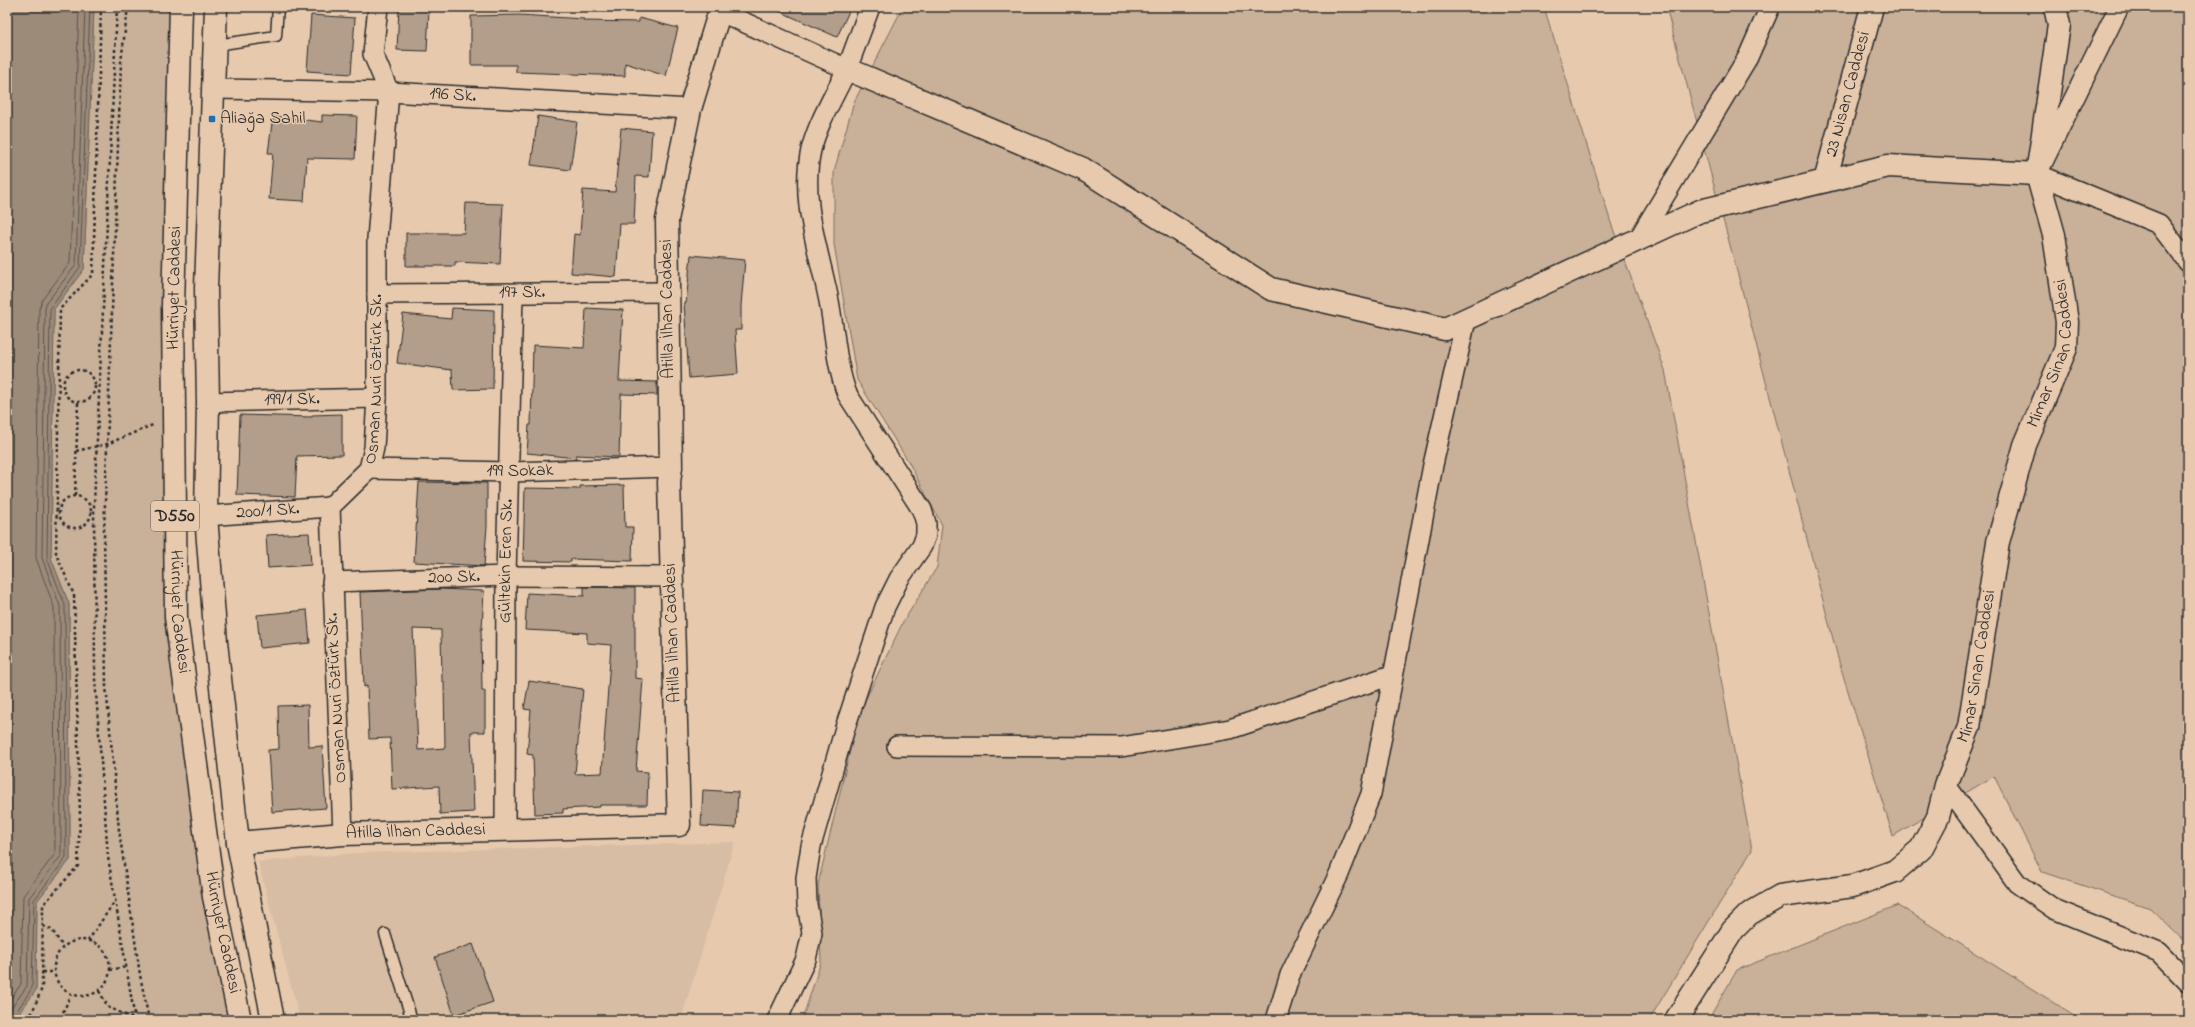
<svg xmlns="http://www.w3.org/2000/svg" width="2195" height="1027" font-family="'Indie Flower',sans-serif">
<rect width="100%" height="100%" fill="#e7caae"/>
<filter id="ink" filterUnits="userSpaceOnUse"><feTurbulence type="fractalNoise" baseFrequency=".025" numOctaves="2"/><feDisplacementMap in="SourceGraphic" scale="8" xChannelSelector="R" yChannelSelector="G"/><feConvolveMatrix kernelMatrix="1 2 1 2 8 2 1 2 1" color-interpolation-filters="sRGB"/></filter>
<g filter="url(#ink)">
<polygon fill="#d7bda3" points="735,842 681,1020 300,1020 258,862 356,853"/>
<g fill="#c8b099" stroke="#7a6e62">
<polygon points="94,7 181,7 176,617 240,1020 14,1020 36,990 37,901 70,860 69,604 51,558 54,309 84,269"/>
<polygon points="903,7 1544,7 1611,223 1665,370 1752,850 1649,1020 802,1020 821,962 818,884 859,713 902,624 937,567 942,525 908,461 857,380 834,244 834,171 854,102"/>
<polygon points="1666,7 2188,7 2188,945 2150,908 2042,872 1994,776 1893,836 1839,662 1742,290"/>
<polygon points="1898,905 2082,1020 1708,1020 1737,970"/>
</g>
<polygon fill="#9d8b7a" stroke="#6f655a" points="7,7 94,7 84,269 54,309 51,558 69,604 70,860 37,901 36,990 14,1020 7,1020"/>
<g fill="none" stroke-linecap="round" stroke-linejoin="round">
<g stroke="#59514b" stroke-width="1">
<polyline points="7,1004 21,984 23,896 55,854 54,607 36,558 39,309 42,300 70,263 79,7"/>
<polyline points="7,1014 27,986 29,898 61,856 60,606 42,558 45,309 46,303 76,265 85,7"/>
<polyline points="11,1020 32,988 34,900 66,858 65,605 47,558 50,309 80,267 90,7"/>
</g>
</g>
<g fill="#b29e8a" stroke="#2b2b2b" fill-rule="evenodd">
<polygon points="770,7 851,7 837,37"/>
<polygon points="399,8 429,10 427,51 397,50"/>
<polygon points="311,15 355,18 351,74 307,71"/>
<polygon points="519,15 584,19 584,21 639,22 639,18 678,28 666,76 625,63 625,76 516,72 516,65 471,65 471,16"/>
<polygon points="322,115 357,116 355,159 307,158 304,201 269,199 273,153 268,153 273,116 322,122"/>
<polygon points="538,116 577,122 570,170 531,165"/>
<polygon points="621,128 652,131 649,177 636,176 634,224 620,224 616,277 571,273 574,234 580,235 583,190 615,192"/>
<polygon points="466,203 503,204 500,264 455,262 455,266 406,266 406,233 464,233"/>
<polygon points="691,255 745,260 741,305 741,330 735,330 738,374 689,378 684,303 686,303"/>
<polygon points="452,308 494,310 493,389 453,390 452,370 397,363 403,314 451,319"/>
<polygon points="586,308 623,310 619,381 657,382 657,395 621,394 619,457 576,455 576,458 527,453 529,425 531,425 533,345 584,348"/>
<polygon points="342,414 342,455 297,456 295,497 237,495 240,415 312,417 312,415"/>
<polygon points="419,482 487,483 487,526 484,566 414,562"/>
<polygon points="624,485 625,527 633,527 632,561 571,559 571,562 523,561 525,488 580,489 580,486"/>
<polygon points="309,533 311,565 268,568 266,535"/>
<polygon points="584,587 635,588 635,678 643,679 636,771 648,772 647,805 600,805 600,807 563,809 563,813 535,814 533,755 527,754 531,710 524,709 529,681 583,689 575,774 602,773 611,645 587,643 587,633 525,630 527,593 584,596"/>
<path d="M442 589 484 591 482 629H481L482 691H485V732H471L474 812 440 814 439 786 392 789 390 738 369 739 367 686 364 687 360 592ZM413 629 441 630 442 681H444L445 748 418 750Z"/>
<polygon points="307,610 310,643 260,648 257,615"/>
<polygon points="308,705 309,747 322,746 326,808 272,812 268,750 279,749 278,706"/>
<polygon points="703,790 738,792 736,828 701,826"/>
<polygon points="473,944 493,1002 454,1015 435,957"/>
</g>
<g fill="none" stroke-linecap="round" stroke-linejoin="round">
<defs>
<g id="service">
<polyline points="216,45 276,36 278,7"/>
<polyline points="385,934 412,1020"/>
</g>
<g id="minor">
<polyline points="2119,7 2037,174 2159,224 2188,262"/>
<polyline points="719,11 847,69 870,7"/>
<path id="s1" d="M215 89 389 92 690 109"/>
<polyline points="1638,240 1748,57 1770,7"/>
<path id="s2" d="M377 294 667 292"/>
<path id="s3" d="M208 402 377 398"/>
<path id="s4" d="M369 469 510 472 671 467"/>
<path id="s5" d="M206 516 330 507"/>
<path id="s6" d="M332 582 506 576 671 577"/>
<polyline points="897,746 1121,747 1230,729 1392,675"/>
<polyline points="1946,785 2017,883 2054,909 2159,952 2188,982"/>
<path id="s7" d="M505 829 506 576 513 294"/>
<path id="s8" d="M343 834 330 507 369 469 374 448 377 398V239L389 92 373 54 378 7"/>
<path d="M777 1020 806 959 812 933 807 904 806 878 811 846 845 728 885 607 899 579 922 546 926 535V523L922 510 847 394C835 362 835 329 828 296 818 248 800 199 811 150 818 122 835 95 847 69"/>
<polyline points="1276,1020 1290,975 1339,874 1371,794 1433,465 1466,320"/>
</g>
<g id="tertiary">
<polyline points="847,69 1083,169 1271,289 1445,329 1700,211 1888,166 2037,174 2059,25 2055,7"/>
<path id="s9" d="M1825 181 1872 7"/>
<path id="s10" d="M238 843 343 834 679 825 669 482 671 467 667 220 690 109 721 7"/>
<path id="s11" d="M1676 1020 1733 930 1749 914 1780 896 1853 886 1895 871 1921 849 1938 817 1946 785 1969 727 1998 542 2025 445 2066 348 2067 322 2054 235 2037 174"/>
</g>
<g id="trunk">
<path id="s12" d="M181 7 173 306 176 617 214 897 240 1020"/>
<polyline points="216,7 206,288 208,402 206,516 216,642 238,843 273,1020"/>
</g>
</defs>
<use href="#service" stroke="#2b2b2b" stroke-width="13"/>
<use href="#minor" stroke="#2b2b2b" stroke-width="22"/>
<use href="#tertiary" stroke="#2b2b2b" stroke-width="25"/>
<use href="#trunk" stroke="#2b2b2b" stroke-width="25"/>
<g stroke="#2b2b2b" stroke-width="2.5" stroke-dasharray="3 3" stroke-linecap="butt">
<polyline points="117,7 94,504 95,679 108,857 135,1020"/>
<polyline points="128,7 121,62 104,531 106,686 119,830 140,975 149,1020"/>
<circle cx="79" cy="386" r="16"/>
<polyline points="76,451 107,444 155,424"/>
<polyline points="75,496 78,402"/>
<circle cx="75" cy="512" r="16"/>
<polyline points="43,926 52,930 63,947"/>
<circle cx="82" cy="968" r="28"/>
<polyline points="88,941 115,901"/>
<polyline points="110,970 126,967"/>
<polyline points="42,972 54,972"/>
<polyline points="99,991 108,1007 134,1019"/>
<polyline points="29,1020 42,988 43,905 78,866 80,815 74,595 56,554 60,309 93,274 101,7"/>
<polyline points="55,1020 61,1017 71,994"/>
</g>
<use href="#service" stroke="#e7caae" stroke-width="10"/>
<use href="#minor" stroke="#e7caae" stroke-width="19"/>
<use href="#tertiary" stroke="#e7caae" stroke-width="22"/>
<use href="#trunk" stroke="#e7caae" stroke-width="22"/>
</g>
</g>
<rect fill="#1f6fb2" stroke="#e7caae" stroke-width="1.5" x="208" y="115" width="8" height="8" rx="2"/>
<g text-anchor="middle" dominant-baseline="central" stroke-width="3" stroke-linejoin="round" paint-order="stroke">
<rect fill="#e7caae" stroke="#635b52" stroke-width="1" x="151" y="501" width="48" height="30" rx="3"/>
<g font-size="17" font-weight="bold" fill="#2b2b2b">
<text x="175" y="516">D550</text>
</g>
<g font-size="18" fill="#2b2b2b" stroke="#e7caae">
<text stroke="none"><textPath href="#s9" startOffset="90">23 Nisan Caddesi</textPath></text>
<text stroke="none"><textPath href="#s1" startOffset="238">196 Sk.</textPath></text>
<text transform="translate(175 288) rotate(-89)">Hürriyet Caddesi</text>
<text stroke="none"><textPath href="#s2" startOffset="145">197 Sk.</textPath></text>
<text transform="translate(668 309) rotate(-91)">Atilla İlhan Caddesi</text>
<text stroke="none"><textPath href="#s11" startOffset="834">Mimar Sinan Caddesi</textPath></text>
<text stroke="none"><textPath href="#s8" startOffset="472">Osman Nuri Öztürk Sk.</textPath></text>
<text stroke="none"><textPath href="#s3" startOffset="84">199/1 Sk.</textPath></text>
<text stroke="none"><textPath href="#s4" startOffset="151">199 Sokak</textPath></text>
<text stroke="none"><textPath href="#s5" startOffset="62">200/1 Sk.</textPath></text>
<text stroke="none"><textPath href="#s7" startOffset="268">Gültekin Eren Sk.</textPath></text>
<text stroke="none"><textPath href="#s6" startOffset="122">200 Sk.</textPath></text>
<text stroke="none"><textPath href="#s12" startOffset="605">Hürriyet Caddesi</textPath></text>
<text transform="translate(673 633) rotate(-92)">Atilla İlhan Caddesi</text>
<text stroke="none"><textPath href="#s11" startOffset="510">Mimar Sinan Caddesi</textPath></text>
<text transform="translate(337 698) rotate(-93)">Osman Nuri Öztürk Sk.</text>
<text stroke="none"><textPath href="#s10" startOffset="178">Atilla İlhan Caddesi</textPath></text>
<text stroke="none"><textPath href="#s12" startOffset="929">Hürriyet Caddesi</textPath></text>
</g>
<g font-size="18" fill="#2b2b2b" stroke="#e7caae" text-anchor="start">
<text x="220" y="119">Aliağa Sahil</text>
</g>
</g>
<rect width="2195" height="1027" fill="none" stroke="#e7caae" stroke-width="24"/>
<rect x="12" y="12" width="2171" height="1003" fill="none" stroke="#2b2b2b" stroke-width="1.5" filter="url(#ink)"/>
</svg>
